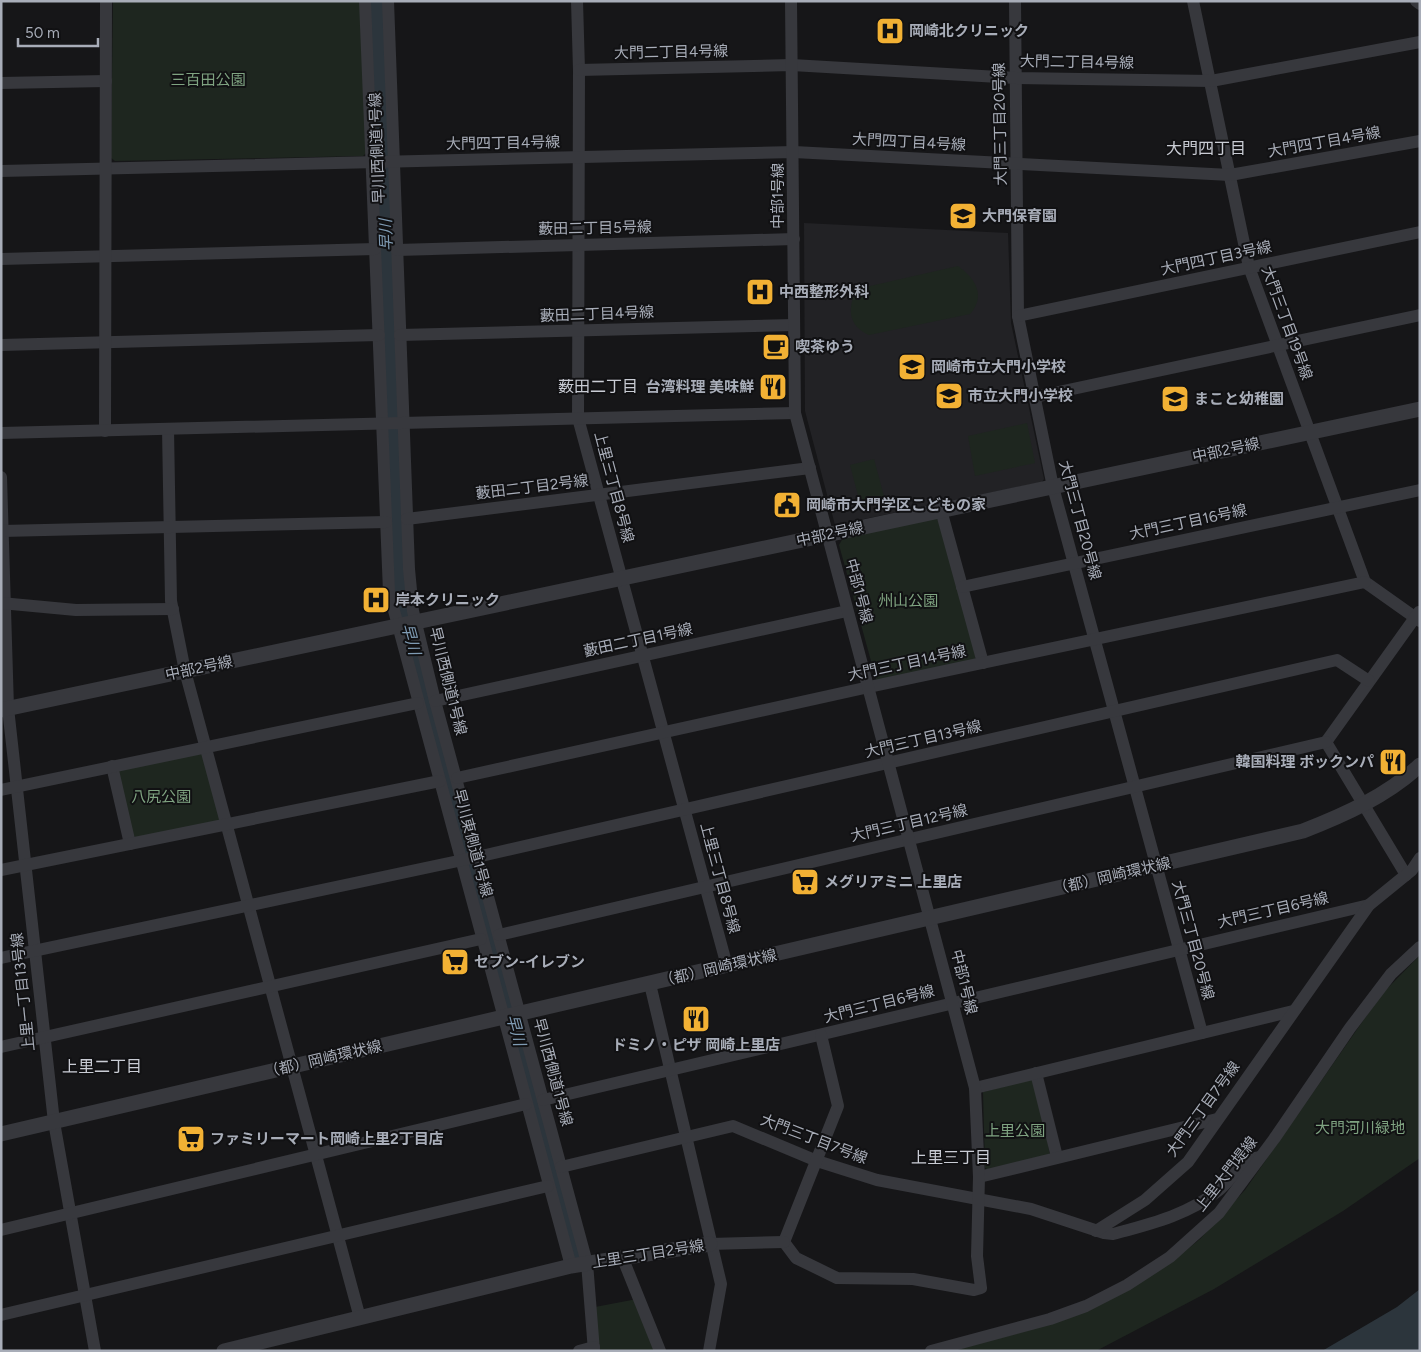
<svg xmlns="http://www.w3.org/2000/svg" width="1421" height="1352" font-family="Figtree,'Noto Sans JP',sans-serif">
<rect width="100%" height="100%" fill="#161618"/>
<polygon fill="#222225" points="804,223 1008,233 1011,323 1044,479 1042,482 835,525 805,411"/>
<g fill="#1e261f">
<polygon points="113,1 360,1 366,153 363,156 115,161 111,158"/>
<path d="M958 266C976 279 986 296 970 314L869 335C848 326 847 308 857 289Z"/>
<polygon points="1027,423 1035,463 975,476 968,436"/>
<polygon points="874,459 885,500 861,507 850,465"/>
<polygon points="935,518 939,520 976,657 973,661 879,680 876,679 839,545 843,538"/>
<polygon points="200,752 203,755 220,819 219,821 136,838 131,835 117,773 120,769"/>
<polygon points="1420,955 1420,1158 1343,1211 1214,1289 1096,1351 951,1351 1051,1324 1178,1257 1200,1239 1245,1190 1381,995"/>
<polygon points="1032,1079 1036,1081 1050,1155 988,1170 985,1168 983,1092"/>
<polygon points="637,1299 657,1351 598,1351 595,1307"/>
</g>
<polygon fill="#2c353c" points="1420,1289 1420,1351 1322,1351 1397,1307"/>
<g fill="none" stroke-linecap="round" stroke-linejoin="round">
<polyline stroke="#2c353c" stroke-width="19" points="377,1 398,577 403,611 577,1256"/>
<g stroke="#37383d" stroke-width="12">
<polyline points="365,1 389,592 571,1266"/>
<polyline points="388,1 409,569 413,611 435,701 587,1263 594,1351"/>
<polyline points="577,1 579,70 578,418 727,966"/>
<polyline points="1015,1 1018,316 1053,487 1202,1033"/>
<polyline points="1193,1 1249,267 1365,582 1420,621"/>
<polyline points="1416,1 1420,4"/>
<polyline points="579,70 792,65 1016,78 1211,81 1420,42"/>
<polyline points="1,83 106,81"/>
<polyline points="1,171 794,152 1230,175 1420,141"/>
<polyline points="397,250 794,239"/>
<polyline points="1,259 375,249"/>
<polyline points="1018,316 1420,232"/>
<polyline points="400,335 794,325"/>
<polyline points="1,345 379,335"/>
<polyline points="1035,397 1420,315"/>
<polyline points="168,429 171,601 185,671 360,1318"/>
<polyline points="105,431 106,1"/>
<polyline points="1,433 795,413"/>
<polyline points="1,477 8,708 54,1122 95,1351"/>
<polyline points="941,510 983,663"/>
<polyline points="407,519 810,468"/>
<polyline points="2,531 386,522"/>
<polyline points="962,587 1420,490"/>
<polyline points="1,603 76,610 173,609"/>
<polyline points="435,701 847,611"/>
<polyline points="1326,742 1419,612"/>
<polyline points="1326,742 1406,875"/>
<polyline points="112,766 130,844"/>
<polyline points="457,778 869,687 1365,582"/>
<polyline points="1,790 418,703"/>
<polyline points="1,870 440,781"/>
<polyline points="499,935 1326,742"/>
<polyline points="1,958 477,857 1337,660 1369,681"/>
<polyline points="650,984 721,1284 709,1351"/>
<polyline points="1,1047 481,939"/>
<polyline points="1036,1073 1057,1157"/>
<polyline points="975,1088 1293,1011"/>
<polyline points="543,1100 1369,905"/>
<path d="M561 1167 733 1126 817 1161 877 1180 1031 1209 1104 1233 1113 1234C1150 1224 1188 1215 1219 1190 1233 1179 1241 1159 1260 1157"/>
<polyline points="979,1177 1217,1119"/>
<polyline points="1,1230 526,1104"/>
<polyline points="1096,1231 1145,1200 1188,1162 1369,905 1412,870 1420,858"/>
<polyline points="784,1242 796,1258 837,1278 913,1279 974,1290 981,1288 977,1256 979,1177 975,1088 795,413 791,1"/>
<polyline points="784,1242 838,1106 821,1035"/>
<polyline points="710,1244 784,1242"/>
<polyline points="623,1259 660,1351"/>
<polyline points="1,1315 548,1186"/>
<polyline points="579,1351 594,1347"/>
<polyline points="931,1351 1050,1319 1086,1306 1127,1285 1170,1257 1219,1213 1274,1139 1350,1028 1391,974 1420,947"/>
</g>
<g stroke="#37383d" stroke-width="15">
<polyline points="1,710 1420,409"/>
<path d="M1 1134 1303 831C1344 815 1387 796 1420 765"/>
<polyline points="224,1351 571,1266 710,1244"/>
</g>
</g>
<defs>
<symbol id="hospital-square" viewBox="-11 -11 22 22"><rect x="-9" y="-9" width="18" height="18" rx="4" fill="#f2b134" stroke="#111113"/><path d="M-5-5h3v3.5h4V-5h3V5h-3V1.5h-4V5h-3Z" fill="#111"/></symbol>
<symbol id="school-square" viewBox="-11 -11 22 22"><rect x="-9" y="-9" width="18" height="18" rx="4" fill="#f2b134" stroke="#111113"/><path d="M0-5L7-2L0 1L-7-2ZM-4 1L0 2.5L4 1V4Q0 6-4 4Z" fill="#111"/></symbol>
<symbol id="cafe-square" viewBox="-11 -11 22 22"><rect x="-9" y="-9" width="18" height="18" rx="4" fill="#f2b134" stroke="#111113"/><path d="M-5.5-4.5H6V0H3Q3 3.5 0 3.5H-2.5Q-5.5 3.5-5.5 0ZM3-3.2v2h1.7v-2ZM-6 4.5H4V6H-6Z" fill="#111"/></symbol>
<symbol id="restaurant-square" viewBox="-11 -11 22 22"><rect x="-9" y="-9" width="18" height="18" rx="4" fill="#f2b134" stroke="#111113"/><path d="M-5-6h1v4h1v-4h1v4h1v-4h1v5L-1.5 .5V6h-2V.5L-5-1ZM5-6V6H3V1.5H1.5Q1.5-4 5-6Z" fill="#111"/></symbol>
<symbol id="civic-square" viewBox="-11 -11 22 22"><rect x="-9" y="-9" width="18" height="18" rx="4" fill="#f2b134" stroke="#111113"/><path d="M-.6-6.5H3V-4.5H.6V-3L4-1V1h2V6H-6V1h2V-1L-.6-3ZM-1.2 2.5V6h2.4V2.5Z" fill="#111"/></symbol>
<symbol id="supermarket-square" viewBox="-11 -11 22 22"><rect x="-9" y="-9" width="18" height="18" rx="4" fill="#f2b134" stroke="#111113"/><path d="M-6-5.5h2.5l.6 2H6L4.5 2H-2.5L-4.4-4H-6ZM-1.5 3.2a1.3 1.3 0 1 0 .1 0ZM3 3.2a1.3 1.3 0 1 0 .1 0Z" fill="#111"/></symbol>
</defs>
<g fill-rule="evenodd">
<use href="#hospital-square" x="874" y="15" width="32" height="32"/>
<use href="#school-square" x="947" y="200" width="32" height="32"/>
<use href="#hospital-square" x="744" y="276" width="32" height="32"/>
<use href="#cafe-square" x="760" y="331" width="32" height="32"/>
<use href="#school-square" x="896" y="351" width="32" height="32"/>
<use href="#restaurant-square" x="757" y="371" width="32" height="32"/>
<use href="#school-square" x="933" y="380" width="32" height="32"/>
<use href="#school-square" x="1159" y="383" width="32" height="32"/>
<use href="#civic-square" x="771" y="489" width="32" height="32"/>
<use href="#hospital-square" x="360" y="584" width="32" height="32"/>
<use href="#restaurant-square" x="1377" y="746" width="32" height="32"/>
<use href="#supermarket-square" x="789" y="866" width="32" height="32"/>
<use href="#supermarket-square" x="439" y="946" width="32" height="32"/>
<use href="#restaurant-square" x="680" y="1003" width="32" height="32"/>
<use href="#supermarket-square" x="175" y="1123" width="32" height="32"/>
</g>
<g text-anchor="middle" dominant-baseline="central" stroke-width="4" stroke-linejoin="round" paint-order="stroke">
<g font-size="15" font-weight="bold" fill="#a8adb8" stroke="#111113" text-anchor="start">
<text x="909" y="31">岡崎北クリニック</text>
<text x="982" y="216">大門保育園</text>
<text x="779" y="292">中西整形外科</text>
<text x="795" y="347">喫茶ゆう</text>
<text x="931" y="367">岡崎市立大門小学校</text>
<text x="754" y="387" text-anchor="end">台湾料理 美味鮮</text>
<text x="968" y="396">市立大門小学校</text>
<text x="1194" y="399">まこと幼稚園</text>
<text x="806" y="505">岡崎市大門学区こどもの家</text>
<text x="395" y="600">岸本クリニック</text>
<text x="1374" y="762" text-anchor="end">韓国料理 ボックンパ</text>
<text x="824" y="882">メグリアミニ 上里店</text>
<text x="474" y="962">セブン-イレブン</text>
<text x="696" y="1045" text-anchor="middle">ドミノ・ピザ 岡崎上里店</text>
<text x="210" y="1139">ファミリーマート岡崎上里2丁目店</text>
</g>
<g font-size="15" fill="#a8adb8" stroke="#111113">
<text transform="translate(671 52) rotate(-1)">大門二丁目4号線</text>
<text transform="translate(1077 62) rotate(1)">大門二丁目4号線</text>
<text transform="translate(1000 124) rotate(-91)">大門三丁目20号線</text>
<text transform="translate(909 142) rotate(3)">大門四丁目4号線</text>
<text transform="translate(1324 142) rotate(-10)">大門四丁目4号線</text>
<text transform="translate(503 143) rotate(-1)">大門四丁目4号線</text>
<text transform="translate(377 148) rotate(-92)">早川西側道1号線</text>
<text transform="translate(778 196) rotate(-90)">中部1号線</text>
<text transform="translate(595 228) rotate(-1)">藪田二丁目5号線</text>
<text transform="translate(1216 258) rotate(-12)">大門四丁目3号線</text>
<text transform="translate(597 314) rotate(-2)">藪田二丁目4号線</text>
<text transform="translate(1287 323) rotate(70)">大門三丁目19号線</text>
<text transform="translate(1226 450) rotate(-12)">中部2号線</text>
<text transform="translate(532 487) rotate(-7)">藪田二丁目2号線</text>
<text transform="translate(614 487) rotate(75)">上里三丁目8号線</text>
<text transform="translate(1080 520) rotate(75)">大門三丁目20号線</text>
<text transform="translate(1188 522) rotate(-12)">大門三丁目16号線</text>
<text transform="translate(830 534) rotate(-12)">中部2号線</text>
<text transform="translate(859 591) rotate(75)">中部1号線</text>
<text transform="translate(638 640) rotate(-12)">藪田二丁目1号線</text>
<text transform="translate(907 663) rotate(-12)">大門三丁目14号線</text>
<text transform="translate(199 668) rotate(-12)">中部2号線</text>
<text transform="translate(448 681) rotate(76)">早川西側道1号線</text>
<text transform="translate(923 739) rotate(-13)">大門三丁目13号線</text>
<text transform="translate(909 823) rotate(-13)">大門三丁目12号線</text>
<text transform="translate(473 843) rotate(75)">早川東側道1号線</text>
<text transform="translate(1112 876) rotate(-13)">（都）岡崎環状線</text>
<text transform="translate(720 878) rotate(75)">上里三丁目8号線</text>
<text transform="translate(1273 910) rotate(-13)">大門三丁目6号線</text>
<text transform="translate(1193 940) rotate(75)">大門三丁目20号線</text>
<text transform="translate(718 968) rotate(-13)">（都）岡崎環状線</text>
<text transform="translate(964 982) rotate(76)">中部1号線</text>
<text transform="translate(23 992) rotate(-96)">上里一丁目13号線</text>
<text transform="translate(879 1004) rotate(-14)">大門三丁目6号線</text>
<text transform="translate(323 1059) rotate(-13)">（都）岡崎環状線</text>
<text transform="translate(553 1072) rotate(75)">早川西側道1号線</text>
<text transform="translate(1203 1109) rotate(-54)">大門三丁目7号線</text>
<text transform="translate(814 1139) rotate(21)">大門三丁目7号線</text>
<text transform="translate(1226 1174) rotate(-52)">上里大門堤線</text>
<text transform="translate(648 1254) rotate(-9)">上里三丁目2号線</text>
</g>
<g font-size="15" fill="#7fa381" stroke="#111113">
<text x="208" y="80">三百田公園</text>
<text x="908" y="601">州山公園</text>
<text x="161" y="797">八尻公園</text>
<text x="1360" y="1128">大門河川緑地</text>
<text x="1015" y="1131">上里公園</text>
</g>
<g font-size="16" fill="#c9ccd4" stroke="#111113">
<text x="1206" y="148">大門四丁目</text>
<text x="598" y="386">薮田二丁目</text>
<text x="102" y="1066">上里二丁目</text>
<text x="951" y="1157">上里三丁目</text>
</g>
<g font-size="16" font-style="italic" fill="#7f9bb3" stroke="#111113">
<text transform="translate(386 235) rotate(-92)">早川</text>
<text transform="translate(411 639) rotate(75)">早川</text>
<text transform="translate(516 1030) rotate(75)">早川</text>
</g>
</g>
<rect width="1421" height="1352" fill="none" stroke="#a8adb8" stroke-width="5"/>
<path d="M18 38v8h80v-8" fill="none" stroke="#a8adb8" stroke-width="2.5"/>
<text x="25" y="38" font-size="15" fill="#a8adb8" stroke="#111113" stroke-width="4" paint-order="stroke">50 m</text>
</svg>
